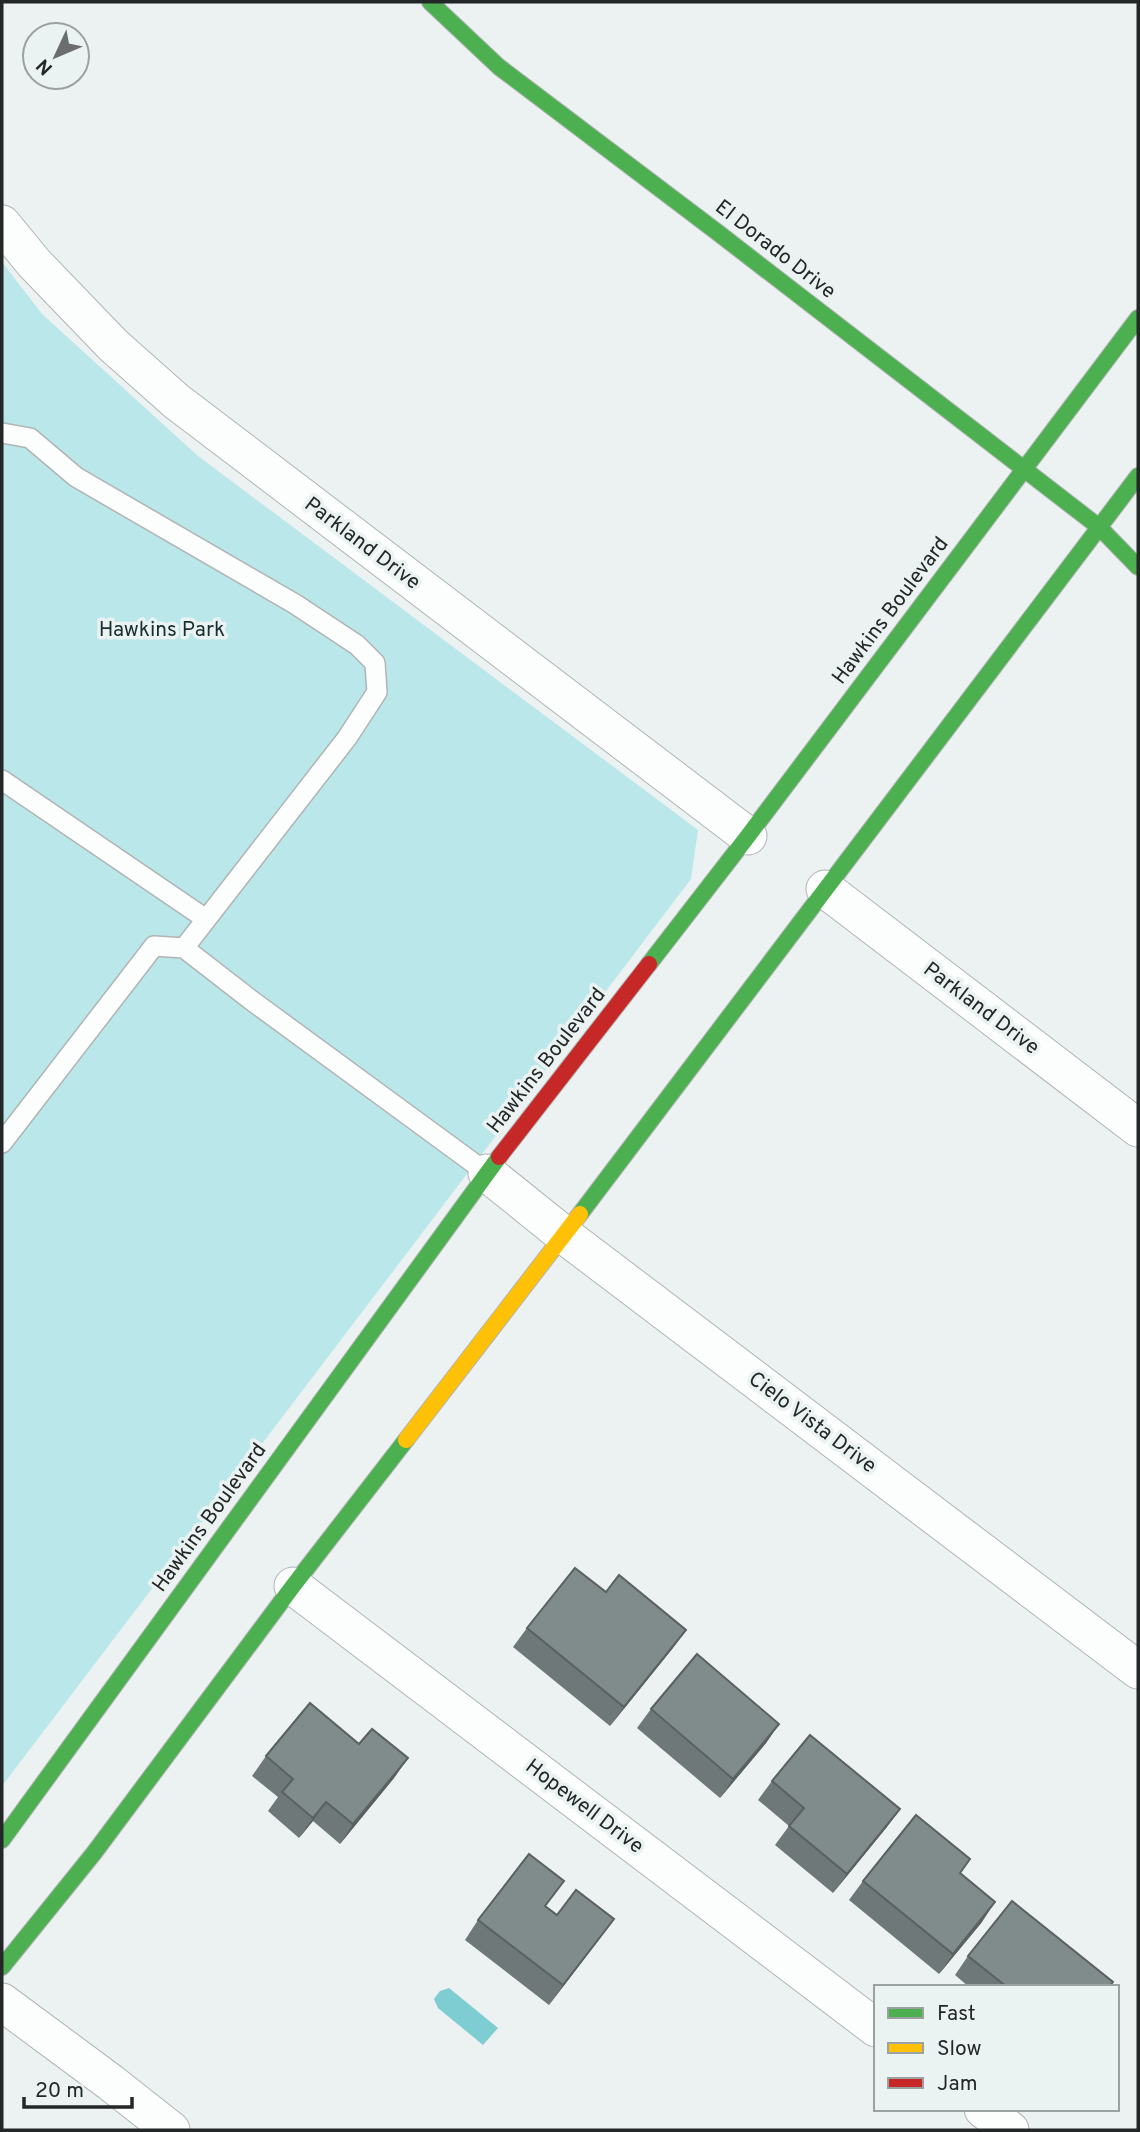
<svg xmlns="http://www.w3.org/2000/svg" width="1140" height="2132" font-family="Overpass,sans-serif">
<rect width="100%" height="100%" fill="#ecf1f1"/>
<polygon fill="#bae7ea" points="2,262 42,314 198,456 698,830 691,879 2,1786"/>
<polygon fill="#7dcdd3" points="449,1988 498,2028 483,2045 438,2008 434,1999 440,1991"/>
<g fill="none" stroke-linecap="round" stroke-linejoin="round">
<defs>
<g id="lane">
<polyline points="2,433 30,438 76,477 295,604 357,645 375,663 377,692 347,738 184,948"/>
<polyline points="2,780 206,919"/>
<polyline points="2,1143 154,946 184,948 251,1000 487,1173"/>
</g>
<g id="street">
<polyline points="2,224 34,263 113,345 176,401 748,836"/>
<polyline points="825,889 1138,1128"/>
<polyline points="487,1173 564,1235 1138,1670"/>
<polyline points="293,1586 876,2028"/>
<polyline points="2,2002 110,2082 171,2130"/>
<polyline points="983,2109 1010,2130"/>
</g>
<g id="fast">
<polyline points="430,2 499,67 717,232 1099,527 1138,567"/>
<polyline points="649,964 748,836 1138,318"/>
<polyline points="580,1214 1138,476"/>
<polyline points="2,1840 499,1157"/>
<polyline points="2,1967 94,1853 293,1586 406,1440"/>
</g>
<polyline id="slow" points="406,1440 580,1214"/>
<polyline id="jam" points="499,1157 649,964"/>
</defs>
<use href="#lane" stroke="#b1b4b4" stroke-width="22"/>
<use href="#street" stroke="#b1b4b4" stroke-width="39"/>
<use href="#fast" stroke="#b1b4b4" stroke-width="18"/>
<use href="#slow" stroke="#b1b4b4" stroke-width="18"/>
<use href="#jam" stroke="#b1b4b4" stroke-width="18"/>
<use href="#lane" stroke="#fcfdfd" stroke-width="19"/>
<use href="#street" stroke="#fcfdfd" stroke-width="37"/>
<use href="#fast" stroke="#4caf50" stroke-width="16"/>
<use href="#slow" stroke="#ffc107" stroke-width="16"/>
<use href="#jam" stroke="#c62828" stroke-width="16"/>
</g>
<g fill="#6e7878">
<polygon points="606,1592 686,1630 672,1649 610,1726 513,1647 527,1628"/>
<polygon points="651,1709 779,1724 766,1743 720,1798 637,1728"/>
<polygon points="359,1744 408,1758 394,1778 340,1844 313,1821 299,1838 268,1811 278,1797 252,1776 266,1756"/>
<polygon points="772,1781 900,1809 886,1828 833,1893 775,1845 789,1826 758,1800"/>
<polygon points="970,1859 960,1874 982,1922 939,1974 849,1900 863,1881"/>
<polygon points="546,1907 557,1915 600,1938 549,2005 465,1940 478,1920"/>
<polygon points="968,1956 1110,1987 969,1987 955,1975"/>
</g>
<g fill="#5a6161">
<polygon points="686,1630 672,1649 610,1726 624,1707"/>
<polygon points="779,1724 766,1743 720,1798 733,1779"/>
<polygon points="408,1758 394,1778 340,1844 353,1824"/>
<polygon points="326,1802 313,1821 299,1838 313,1818"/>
<polygon points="900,1809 886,1828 833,1893 847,1874"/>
<polygon points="995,1902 982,1922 939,1974 953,1954"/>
<polygon points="614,1919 600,1938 549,2005 563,1985"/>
</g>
<g fill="#808b8b" stroke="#5a6161" stroke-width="2">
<polygon points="575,1568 606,1592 619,1575 686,1630 624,1707 527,1628"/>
<polygon points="697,1654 779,1724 733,1779 651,1709"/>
<polygon points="310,1703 359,1744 372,1729 408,1758 353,1824 326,1802 313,1818 282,1792 293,1779 266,1756"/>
<polygon points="810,1735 900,1809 847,1874 789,1826 804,1808 772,1781"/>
<polygon points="916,1815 970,1859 960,1873 995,1902 953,1954 863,1881"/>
<polygon points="529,1854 564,1881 545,1906 557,1915 576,1890 614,1919 563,1985 478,1920"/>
<polygon points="1012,1901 1113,1982 1109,1987 1007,1987 968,1956"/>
</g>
<g text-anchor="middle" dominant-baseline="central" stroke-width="7" stroke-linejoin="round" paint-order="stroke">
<g font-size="21" fill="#242727" stroke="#ebf2f2">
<text transform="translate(775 250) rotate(38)">El Dorado Drive</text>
<text transform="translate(362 544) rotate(37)">Parkland Drive</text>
<text transform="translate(891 611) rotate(-53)">Hawkins Boulevard</text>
<text transform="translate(981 1009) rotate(37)">Parkland Drive</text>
<text transform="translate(547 1061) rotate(-52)">Hawkins Boulevard</text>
<text transform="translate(812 1423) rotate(37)">Cielo Vista Drive</text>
<text transform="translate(210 1518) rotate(-54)">Hawkins Boulevard</text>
<text transform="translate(584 1807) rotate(37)">Hopewell Drive</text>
</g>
<g font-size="21" fill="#162f31" stroke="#ebf2f2">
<text x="162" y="630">Hawkins Park</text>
</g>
</g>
<rect width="1140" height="2132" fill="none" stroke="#242727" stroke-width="7"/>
<rect x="874" y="1985" width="245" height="126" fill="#ebf2f2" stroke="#9ba1a1" stroke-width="2"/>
<rect x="888" y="2008" width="35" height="10" fill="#4caf50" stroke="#9ba1a1" stroke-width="2"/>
<text x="937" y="2020" font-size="21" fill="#242727">Fast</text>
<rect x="888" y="2043" width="35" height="10" fill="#ffc107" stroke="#9ba1a1" stroke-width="2"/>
<text x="937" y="2055" font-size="21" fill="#242727">Slow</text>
<rect x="888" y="2078" width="35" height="10" fill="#c62828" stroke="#9ba1a1" stroke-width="2"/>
<text x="937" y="2090" font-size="21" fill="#242727">Jam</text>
<g transform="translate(56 56) rotate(226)"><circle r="33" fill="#ebf2f2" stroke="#9ba1a1" stroke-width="2"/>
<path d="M0-5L12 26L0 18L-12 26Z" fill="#6a6e6e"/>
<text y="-10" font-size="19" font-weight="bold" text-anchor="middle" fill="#242727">N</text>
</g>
<path d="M24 2097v10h108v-10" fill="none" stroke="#242727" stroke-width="3.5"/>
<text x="35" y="2097" font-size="21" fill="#242727" stroke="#ebf2f2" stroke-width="5" paint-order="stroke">20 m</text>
</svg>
